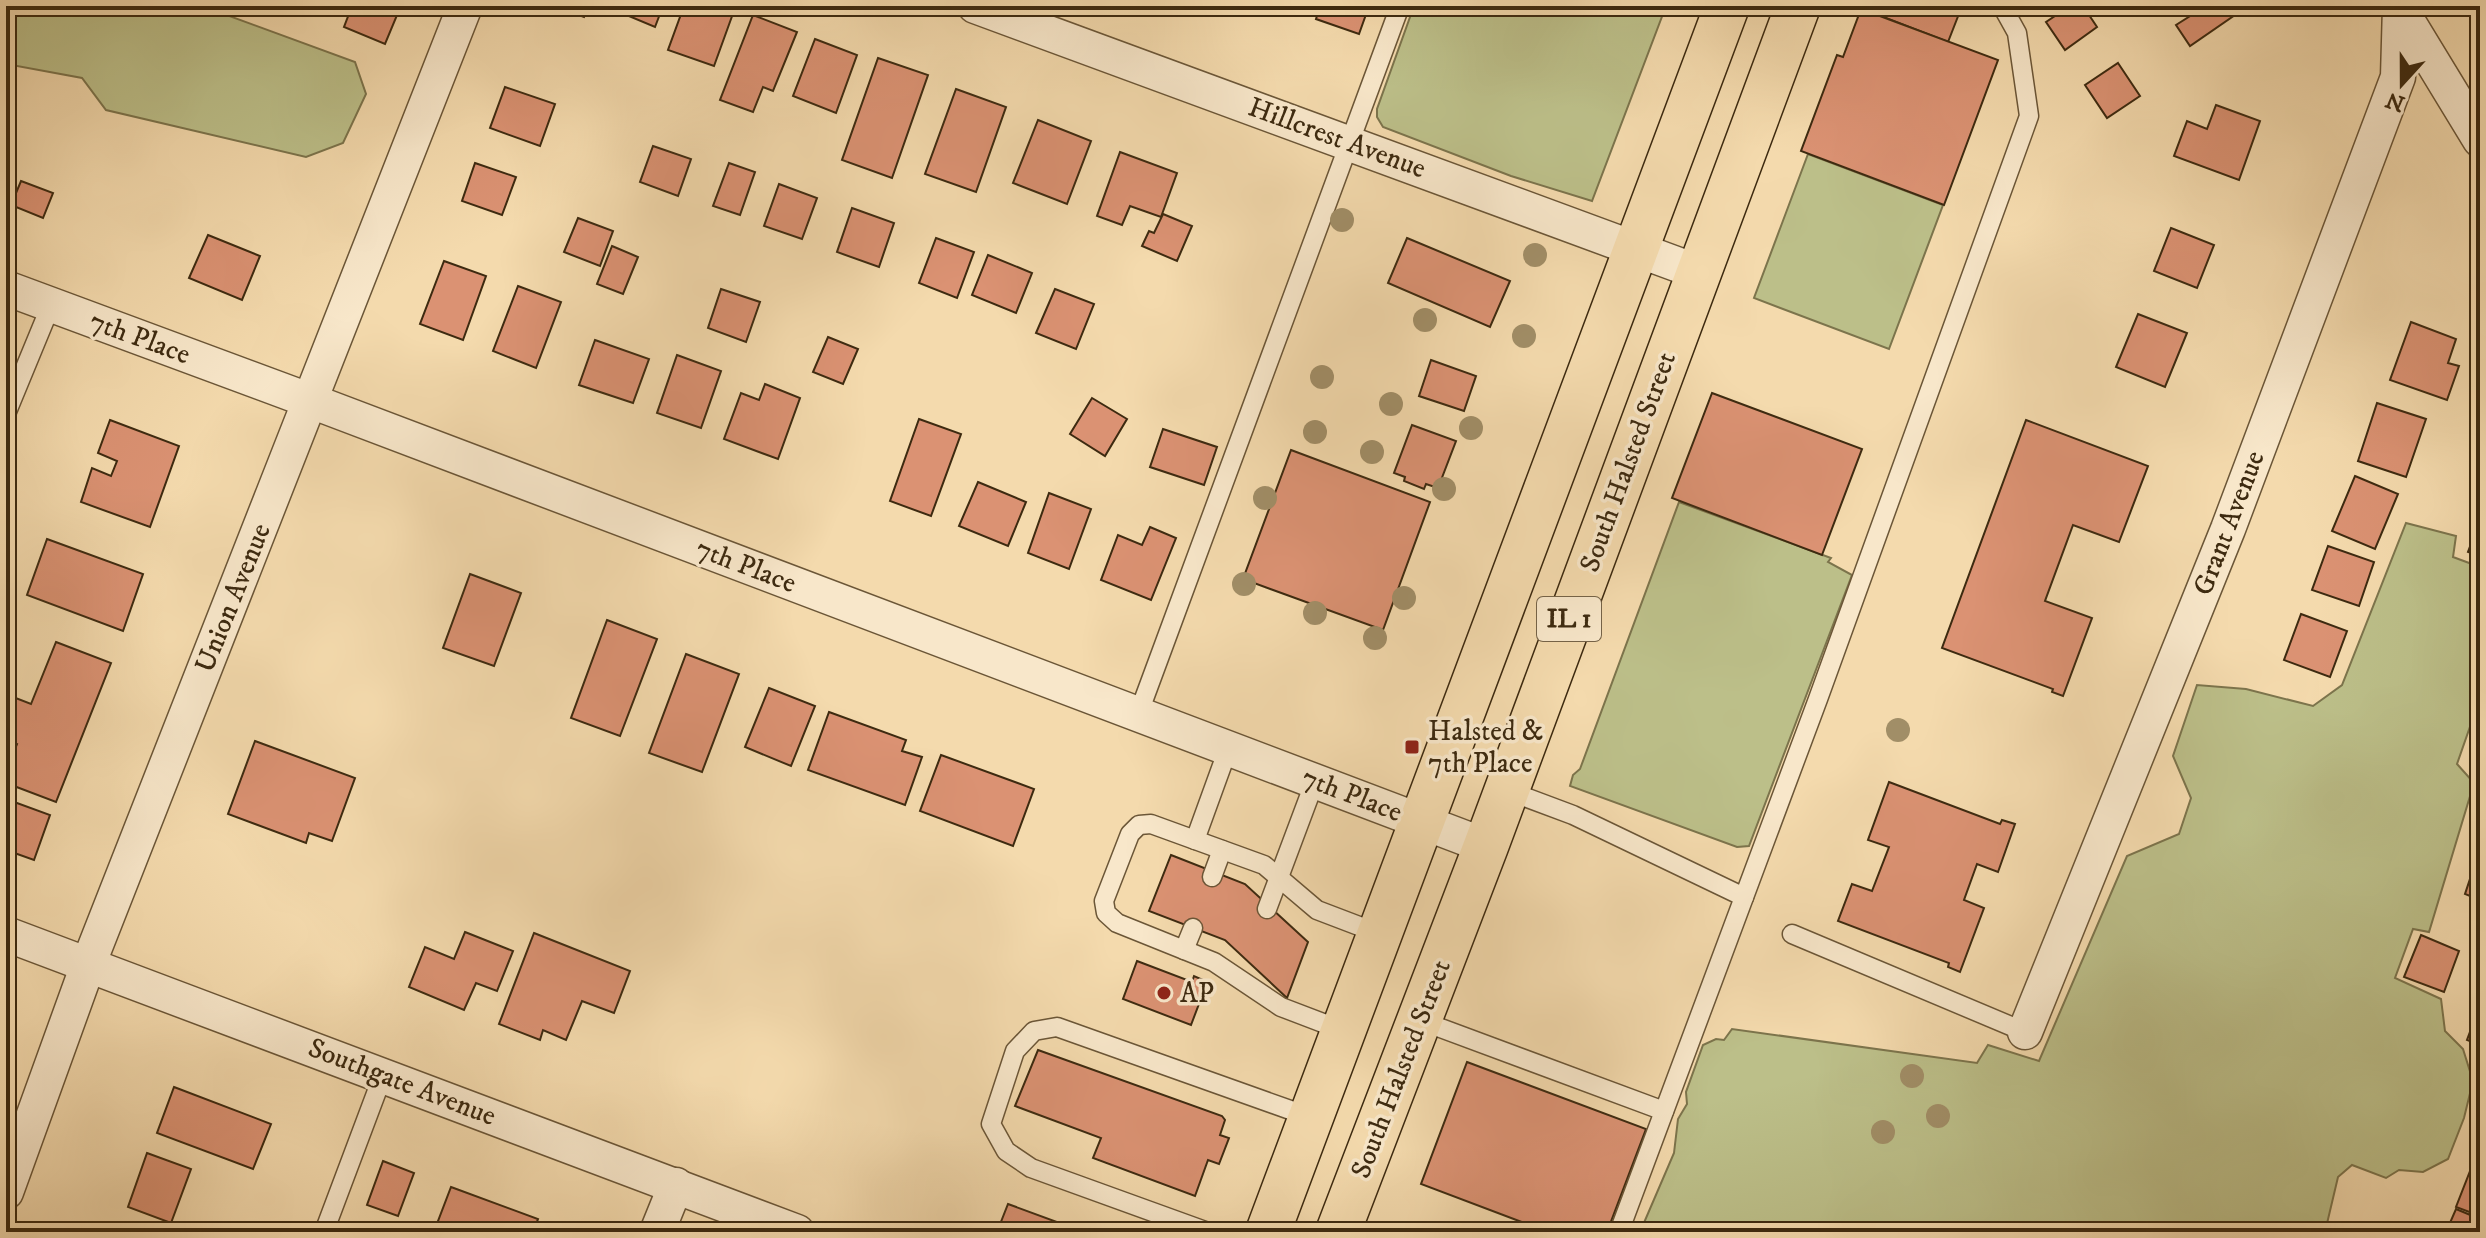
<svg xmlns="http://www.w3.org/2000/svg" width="2486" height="1238" font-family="'IM FELL DW Pica',serif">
<rect width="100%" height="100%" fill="#f4daad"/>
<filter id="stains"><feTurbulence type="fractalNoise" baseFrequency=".0025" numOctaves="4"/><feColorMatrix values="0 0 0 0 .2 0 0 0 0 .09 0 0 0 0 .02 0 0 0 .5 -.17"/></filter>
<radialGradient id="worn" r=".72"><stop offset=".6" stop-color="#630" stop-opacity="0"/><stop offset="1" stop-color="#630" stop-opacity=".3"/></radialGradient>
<g fill="#bcbf89" stroke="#7c744c" stroke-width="2">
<polygon points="6,6 202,6 355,62 366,94 343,143 306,157 106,110 82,78 6,64"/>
<polygon points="1414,6 1666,6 1592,201 1511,176 1383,127 1377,117 1377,109"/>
<polygon points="1808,154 1943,205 1889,349 1754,298"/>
<polygon points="1679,502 1831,558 1828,562 1852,575 1749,846 1737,847 1570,786 1573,775 1580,769"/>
<polygon points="2406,523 2456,536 2453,557 2480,567 2480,698 2457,764 2474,783 2429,932 2413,929 2395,978 2441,999 2445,1031 2463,1049 2473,1081 2464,1118 2448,1159 2423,1172 2399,1170 2386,1178 2352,1165 2338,1177 2325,1232 1640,1232 1674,1153 1678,1119 1687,1104 1686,1092 1703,1045 1716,1039 1724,1040 1732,1029 1977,1063 1988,1045 2039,1061 2127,856 2179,834 2191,798 2173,756 2197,685 2246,689 2313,706 2342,685"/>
</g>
<g fill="#db9273" stroke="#3d2a10" stroke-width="2">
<polygon points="352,6 400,8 385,44 344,27"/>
<polygon points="554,6 588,6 584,17"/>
<polygon points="605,6 663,6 655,27"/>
<polygon points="684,6 735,8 714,66 668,50"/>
<polygon points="1320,6 1369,6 1359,34 1316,19"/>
<polygon points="1855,6 1962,6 1948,42"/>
<polygon points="2070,6 2083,6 2097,27 2065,50 2046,22"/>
<polygon points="2194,6 2248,6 2190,46 2176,25 2198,11"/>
<polygon points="1861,9 1998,60 1944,205 1801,151 1837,55 1843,57"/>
<polygon points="753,15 797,32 773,91 763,87 753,112 720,100"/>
<polygon points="815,39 857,55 836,113 793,96"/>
<polygon points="878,58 928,75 892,178 842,160"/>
<polygon points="2118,63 2140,96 2107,118 2085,85"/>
<polygon points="505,87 555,104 540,146 490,128"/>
<polygon points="956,89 1006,107 976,192 925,174"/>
<polygon points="2216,105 2260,121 2239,180 2174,156 2187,121 2207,129"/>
<polygon points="1038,120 1091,141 1067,204 1013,183"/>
<polygon points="653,146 691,159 678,196 640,182"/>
<polygon points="1120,152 1177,173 1161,217 1130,206 1122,225 1097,216"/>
<polygon points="475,163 516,177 502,215 462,201"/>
<polygon points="729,163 755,172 740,215 713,206"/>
<polygon points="21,181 53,193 43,218 11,205"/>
<polygon points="779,184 817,198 802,239 764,226"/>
<polygon points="852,208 894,223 879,267 837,252"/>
<polygon points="1163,214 1192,226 1177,261 1142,246 1149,231 1154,233"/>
<polygon points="578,218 613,231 600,266 564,252"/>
<polygon points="2171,228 2214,245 2197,288 2154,271"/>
<polygon points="208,235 260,256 242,300 189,278"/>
<polygon points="936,238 974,252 957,298 919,283"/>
<polygon points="1407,238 1510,281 1490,327 1388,283"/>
<polygon points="612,246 638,257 623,294 597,284"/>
<polygon points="988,255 1032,273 1016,313 972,295"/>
<polygon points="444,261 486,276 463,340 420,324"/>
<polygon points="518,286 561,302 536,368 493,351"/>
<polygon points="721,289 760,302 746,342 708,328"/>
<polygon points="1055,289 1094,304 1076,349 1036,333"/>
<polygon points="2138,314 2187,333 2165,387 2116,367"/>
<polygon points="2411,322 2456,339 2448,363 2459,366 2447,400 2390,380"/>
<polygon points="828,337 858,349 843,384 813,372"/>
<polygon points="595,340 649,359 633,403 579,385"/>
<polygon points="677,355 721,371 701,428 657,413"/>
<polygon points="1431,360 1476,376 1464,411 1419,396"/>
<polygon points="765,384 800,398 778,459 724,439 741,393 759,400"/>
<polygon points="1712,393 1862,449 1822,555 1672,498"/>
<polygon points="1092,398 1127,419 1105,456 1070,434"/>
<polygon points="2377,403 2426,419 2406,477 2358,461"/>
<polygon points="919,419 961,434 931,516 890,501"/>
<polygon points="110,420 179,446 150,527 81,502 92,468 111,476 117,461 98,453"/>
<polygon points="2026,420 2148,466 2119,542 2073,525 2045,601 2092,618 2063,696 2052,692 2053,689 1942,648"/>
<polygon points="1412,425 1456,441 1438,488 1426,484 1424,489 1404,481 1405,477 1394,473"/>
<polygon points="1163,429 1217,447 1204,485 1150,467"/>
<polygon points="1291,450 1430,502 1383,630 1243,579"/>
<polygon points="2355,476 2398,494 2375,549 2332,531"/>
<polygon points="978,482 1026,502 1008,546 959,526"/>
<polygon points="1049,493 1091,509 1069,569 1028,553"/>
<polygon points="2480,520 2480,556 2468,552"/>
<polygon points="1150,527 1176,538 1151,600 1101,580 1118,535 1142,545"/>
<polygon points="47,539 143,574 123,631 27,595"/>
<polygon points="2328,546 2374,562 2359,606 2312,590"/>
<polygon points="470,574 521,593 494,666 443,648"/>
<polygon points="2301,614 2347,631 2330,677 2284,660"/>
<polygon points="607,620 657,639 620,736 571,718"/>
<polygon points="56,642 111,663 56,802 6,783 6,771 17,744 6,740 6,699 8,695 31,704"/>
<polygon points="686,654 739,674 702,772 649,753"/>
<polygon points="769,688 815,706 791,766 745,747"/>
<polygon points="829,712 906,740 902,751 922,757 905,805 808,770"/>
<polygon points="255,741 355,778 332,841 309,833 306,843 228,814"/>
<polygon points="941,755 1034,789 1013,846 920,811"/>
<polygon points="1889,782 2000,824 2002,820 2015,824 1998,872 1977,864 1964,900 1984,908 1960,972 1948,967 1949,963 1838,921 1852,884 1872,891 1889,847 1868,840"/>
<polygon points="6,799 50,815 34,860 6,850"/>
<polygon points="1171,855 1245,884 1308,942 1287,998 1225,940 1149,911"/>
<polygon points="2474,867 2480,870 2480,900 2465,894"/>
<polygon points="465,932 513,951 497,991 476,983 464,1010 409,987 425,947 454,959"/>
<polygon points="534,933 630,971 614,1013 582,1001 566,1040 543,1030 540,1040 499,1024"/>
<polygon points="2421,935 2459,951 2444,992 2404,977"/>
<polygon points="1137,961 1192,982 1194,976 1203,980 1200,986 1205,988 1191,1025 1123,999"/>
<polygon points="2480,1005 2480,1045 2467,1040"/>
<polygon points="1038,1050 1222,1116 1225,1120 1220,1135 1229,1138 1219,1164 1208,1160 1195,1196 1093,1158 1101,1138 1015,1106"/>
<polygon points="1467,1062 1646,1129 1607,1232 1548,1232 1421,1184"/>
<polygon points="174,1087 271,1124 253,1169 157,1133"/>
<polygon points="147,1153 191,1169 171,1223 128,1207"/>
<polygon points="383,1161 414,1173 398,1216 367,1205"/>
<polygon points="2472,1166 2480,1169 2480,1216 2456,1207"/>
<polygon points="451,1187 538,1219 533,1232 443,1232 435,1229"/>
<polygon points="1008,1204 1084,1232 997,1232"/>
<polygon points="2456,1209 2480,1219 2480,1232 2446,1232"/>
</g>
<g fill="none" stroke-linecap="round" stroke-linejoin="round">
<defs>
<g id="lane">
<polyline points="6,414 51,305"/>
<polyline points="1138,715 1400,6"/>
<polyline points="1506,790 1573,815 1744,897"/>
<polyline points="1195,840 1228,749"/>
<polyline points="1212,877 1222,850"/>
<polyline points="1267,909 1315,781"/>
<polyline points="1792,934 2025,1032"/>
<polyline points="1184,950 1193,928"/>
<polyline points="1419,1020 1664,1111"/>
<polyline points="1344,1031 1281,1007 1214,962 1117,923 1106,913 1104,901 1130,834 1139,825 1151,824 1264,865 1317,910 1380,934"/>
<polyline points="324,1232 383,1075"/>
<polyline points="1208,1232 1031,1168 1006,1151 991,1124 1015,1051 1034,1031 1057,1027 1310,1117"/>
<polyline points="1619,1232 1818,699 2029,116 2017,33 2002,6"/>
</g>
<g id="street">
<polyline points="975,6 1698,272"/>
<polyline points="2399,7 2480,140"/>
<polyline points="6,288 311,401 1486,846"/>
<polyline points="6,934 797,1232"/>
<polyline points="2025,1032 2228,529 2398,77 2400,6"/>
<polyline points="6,1192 88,965 465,6"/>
<polyline points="657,1232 676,1185"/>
</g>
<g id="primary">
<polyline points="1268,1232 1727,6"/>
<polyline points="1338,1232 1486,846 1798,6"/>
</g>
</defs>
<use href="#lane" stroke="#6b5637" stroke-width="21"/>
<use href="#street" stroke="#6b5637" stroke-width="37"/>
<use href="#primary" stroke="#3d2a10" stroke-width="47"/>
<use href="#lane" stroke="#f8e7ca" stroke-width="18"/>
<use href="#street" stroke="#f8e7ca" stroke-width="34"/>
<use href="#primary" stroke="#f4daad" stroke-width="44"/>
</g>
<g fill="#a18e67">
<circle cx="1342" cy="220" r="12"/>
<circle cx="1535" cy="255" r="12"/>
<circle cx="1425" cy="320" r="12"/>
<circle cx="1524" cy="336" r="12"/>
<circle cx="1322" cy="377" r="12"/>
<circle cx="1391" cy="404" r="12"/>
<circle cx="1471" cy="428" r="12"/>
<circle cx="1315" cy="432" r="12"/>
<circle cx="1372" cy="452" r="12"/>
<circle cx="1444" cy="489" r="12"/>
<circle cx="1265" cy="498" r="12"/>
<circle cx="1244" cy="584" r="12"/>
<circle cx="1404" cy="598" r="12"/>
<circle cx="1315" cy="613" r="12"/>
<circle cx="1375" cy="638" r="12"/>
<circle cx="1898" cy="730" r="12"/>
<circle cx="1912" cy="1076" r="12"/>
<circle cx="1938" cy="1116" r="12"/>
<circle cx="1883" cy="1132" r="12"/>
</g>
<g fill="#8f2418" stroke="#f8e7ca" stroke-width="3">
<rect x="1404" y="739" width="16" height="16" rx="4"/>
<circle cx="1164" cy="993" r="8"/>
</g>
<g text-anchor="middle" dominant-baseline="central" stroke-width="7" stroke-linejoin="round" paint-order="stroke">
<rect fill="#f8e7ca" stroke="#756348" stroke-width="2" x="1537" y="597" width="64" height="44" rx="6"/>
<g font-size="26" font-weight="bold" fill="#3d2a10">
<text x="1569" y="619">IL 1</text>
</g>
<g font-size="28" fill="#3d2a10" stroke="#f8e7ca">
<text transform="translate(1337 138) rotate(20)">Hillcrest Avenue</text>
<text transform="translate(140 338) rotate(20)">7th Place</text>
<text transform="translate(1628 462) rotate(-70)">South Halsted Street</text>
<text transform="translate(2229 523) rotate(-69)">Grant Avenue</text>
<text transform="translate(746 566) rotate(21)">7th Place</text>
<text transform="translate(233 598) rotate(-68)">Union Avenue</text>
<text transform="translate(1352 795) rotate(21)">7th Place</text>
<text transform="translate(1401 1069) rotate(-69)">South Halsted Street</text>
<text transform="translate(402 1082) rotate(21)">Southgate Avenue</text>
</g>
<g font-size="28" fill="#3d2a10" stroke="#f8e7ca" text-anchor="start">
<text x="1428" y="731">Halsted &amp;<tspan x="1428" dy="32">7th Place</tspan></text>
<text x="1180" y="993">AP</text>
</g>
</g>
<rect width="2486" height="1238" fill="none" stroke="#f4daad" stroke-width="32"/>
<rect x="8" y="8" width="2470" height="1222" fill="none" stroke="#3d2a10" stroke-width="4"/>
<rect x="16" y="16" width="2454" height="1206" fill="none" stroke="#3d2a10" stroke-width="2"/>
<g transform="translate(2402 84) rotate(201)" stroke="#f8e7ca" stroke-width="6" paint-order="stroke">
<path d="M0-6L14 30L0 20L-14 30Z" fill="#3d2a10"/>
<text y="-12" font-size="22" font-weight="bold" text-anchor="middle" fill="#3d2a10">N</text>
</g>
<rect width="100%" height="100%" filter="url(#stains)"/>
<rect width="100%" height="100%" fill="url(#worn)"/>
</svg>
